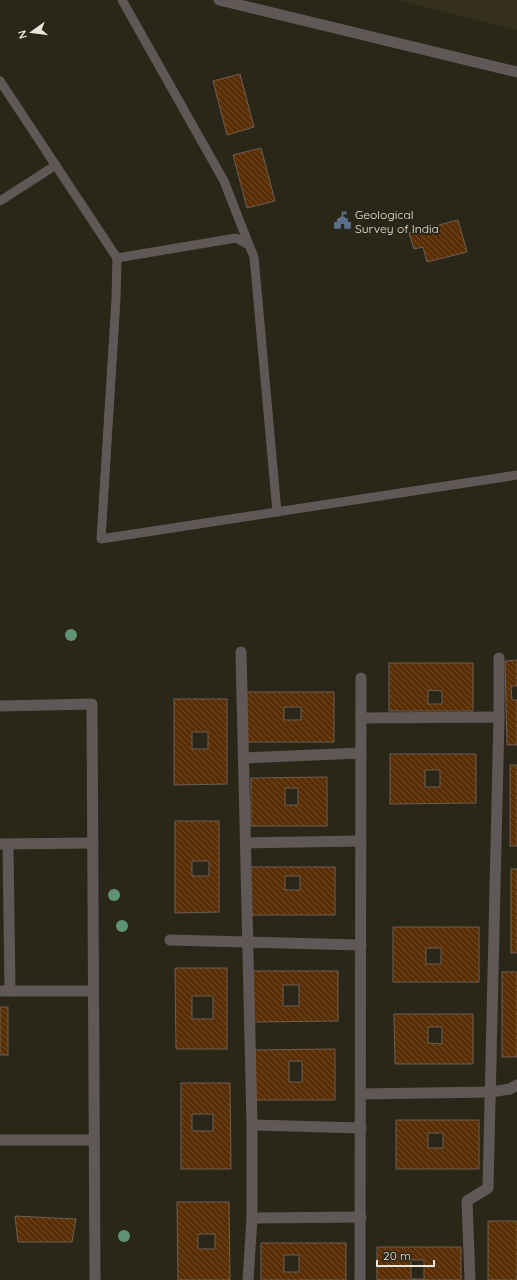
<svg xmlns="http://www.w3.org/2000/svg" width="517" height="1280" font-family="Quicksand,sans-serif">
<defs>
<pattern id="building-back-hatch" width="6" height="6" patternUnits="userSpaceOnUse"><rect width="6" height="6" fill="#592e04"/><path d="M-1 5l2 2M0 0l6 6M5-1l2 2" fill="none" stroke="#714c28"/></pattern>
</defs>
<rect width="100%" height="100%" fill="#2a2719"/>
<polygon fill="#35301b" points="397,0 517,0 517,30"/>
<g fill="url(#building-back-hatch)" stroke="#6d5e54" fill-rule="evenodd">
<polygon points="240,74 254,127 227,135 213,81"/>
<polygon points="261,148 275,201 247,208 233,155"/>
<polygon points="458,220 467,252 427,262 423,247 414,249 409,233"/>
<polygon points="517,660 517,686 511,686 512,700 517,700 517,745 507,745 505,661"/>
<path d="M389 663H473V711H389ZM428 690 442 691V704H428Z"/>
<path d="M246 692H334V742H247ZM284 707H301V720H284Z"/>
<path d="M174 699H227V784L174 785ZM192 732H208V749H192Z"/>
<path d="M390 754H476V803L390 804ZM425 770H440V787H425Z"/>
<rect x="510" y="765" width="7" height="81"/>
<path d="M327 777V826H251V778ZM285 788H298V805H285Z"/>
<path d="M175 821H219V912L175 913ZM192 861H209V876H192Z"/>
<path d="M250 867H335V915H251ZM285 876H300V890H285Z"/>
<rect x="511" y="869" width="6" height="84"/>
<path d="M393 927H479V982H393ZM426 948H441V964H426Z"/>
<path d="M175 968H227V1049H176ZM192 996H213V1019H192Z"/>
<path d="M252 971H338V1021L252 1022ZM283 985H299V1006H283Z"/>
<rect x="502" y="972" width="15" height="85"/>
<rect x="0" y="1007" width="8" height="48"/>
<path d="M394 1014H473V1064H395ZM428 1027H442V1044L428 1043Z"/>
<path d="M335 1049V1100H256L255 1050ZM289 1061H302V1082H289Z"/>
<path d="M181 1083H230L231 1169H181ZM192 1114H213V1131H192Z"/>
<path d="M396 1120H479V1169H396ZM428 1133H443V1148H428Z"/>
<path d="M177 1202H229L230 1280H178ZM198 1234H215V1249H198Z"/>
<polygon points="15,1216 76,1219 72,1242 18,1242"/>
<rect x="488" y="1221" width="29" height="59"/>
<path d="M261 1243H346V1280H261ZM284 1255H299V1272H284Z"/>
<path d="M377 1247H461V1280H377ZM411 1260H424V1279H411Z"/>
</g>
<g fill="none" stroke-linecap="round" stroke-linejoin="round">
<g stroke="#605856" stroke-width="9">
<polyline points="122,0 224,181 249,245"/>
<polyline points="0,81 117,258 116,299 101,539 517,475"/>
<polyline points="0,201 56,165"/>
<polyline points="117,258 236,238 249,245 254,257 277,512"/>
</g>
<g stroke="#605856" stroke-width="11">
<polyline points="241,652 252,1125 252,1218 248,1280"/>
<polyline points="499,658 499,717"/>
<polyline points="0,706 92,704 95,1280"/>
<polyline points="361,718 499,717 488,1188 467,1201 470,1280"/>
<polyline points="243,758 361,753"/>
<polyline points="246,843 361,841"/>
<polyline points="1,844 93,843"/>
<polyline points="8,844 10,991"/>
<polyline points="170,940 361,945"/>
<polyline points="0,991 93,991"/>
<polyline points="361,1094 491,1092 510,1089 517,1085"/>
<polyline points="252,1125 361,1128"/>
<polyline points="0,1140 94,1140"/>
<polyline points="252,1218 361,1217"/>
<polyline points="360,1280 361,678"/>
</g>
<polyline stroke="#605856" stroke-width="11" points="219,0 517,72"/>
</g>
<g fill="#5f9375">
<circle cx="71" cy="635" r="6"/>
<circle cx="114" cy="895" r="6"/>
<circle cx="122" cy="926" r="6"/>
<circle cx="124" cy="1236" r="6"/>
</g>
<defs>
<symbol id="civic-bare" viewBox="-9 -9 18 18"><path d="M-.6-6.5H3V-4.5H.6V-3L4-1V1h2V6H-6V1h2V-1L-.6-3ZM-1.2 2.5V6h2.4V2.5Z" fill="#5c6f8a" stroke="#2a2719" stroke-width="2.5" paint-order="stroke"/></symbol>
</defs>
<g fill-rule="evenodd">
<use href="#civic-bare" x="330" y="208" width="25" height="25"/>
</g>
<g text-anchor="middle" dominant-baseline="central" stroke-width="4" stroke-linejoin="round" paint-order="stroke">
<g font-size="12" fill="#e8e6dd" stroke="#2a2719" text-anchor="start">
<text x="355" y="214">Geological<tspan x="355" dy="14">Survey of India</tspan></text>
</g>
</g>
<g transform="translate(32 32) rotate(256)" stroke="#2a2719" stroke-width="3" paint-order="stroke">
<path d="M0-3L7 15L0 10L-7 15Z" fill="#e8e6dd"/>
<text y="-6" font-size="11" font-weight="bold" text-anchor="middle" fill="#e8e6dd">N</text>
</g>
<path d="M377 1260v6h57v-6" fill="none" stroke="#e8e6dd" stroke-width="2"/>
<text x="383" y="1260" font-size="12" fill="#e8e6dd" stroke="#2a2719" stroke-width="3" paint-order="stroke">20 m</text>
</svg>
